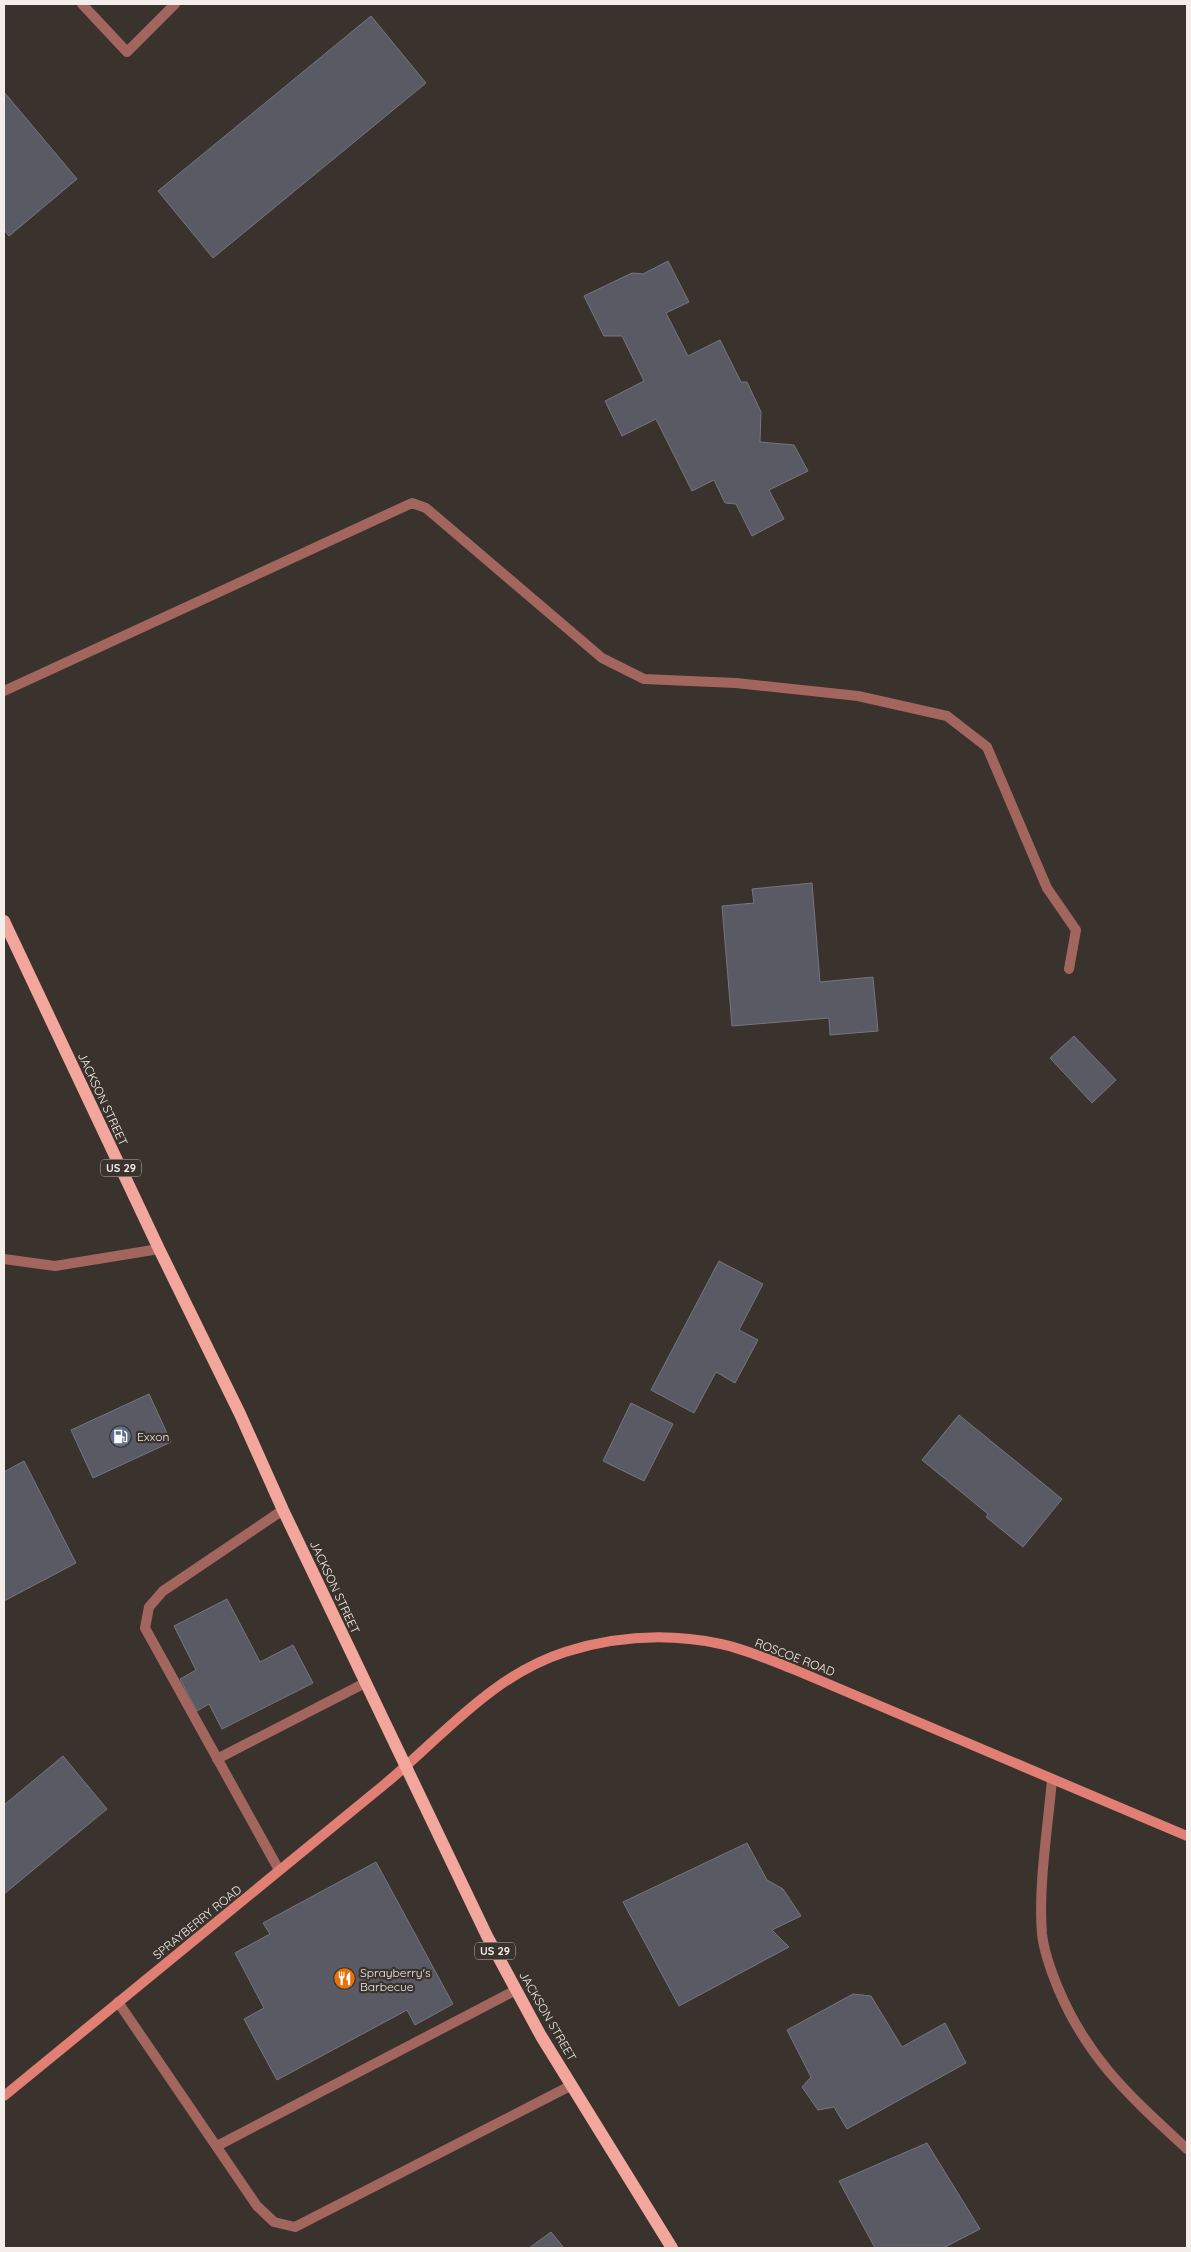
<svg xmlns="http://www.w3.org/2000/svg" width="1191" height="2252" font-family="Quicksand,sans-serif">
<rect width="100%" height="100%" fill="#3a322c"/>
<g fill="#595a64" stroke="#757680">
<polygon points="371,16 426,83 213,258 158,191"/>
<polygon points="4,92 77,179 9,236 4,230"/>
<polygon points="668,261 689,302 666,313 688,356 720,340 741,382 747,382 761,412 760,442 794,445 808,471 769,490 784,519 752,536 736,504 725,503 714,480 692,491 656,419 622,436 605,401 644,381 622,336 604,336 584,296 632,273 643,274"/>
<polygon points="812,883 820,982 873,977 878,1031 830,1035 829,1018 732,1026 722,906 754,903 752,889"/>
<polygon points="1074,1036 1116,1080 1092,1103 1050,1058"/>
<polygon points="719,1261 763,1284 739,1330 758,1340 735,1383 716,1372 694,1413 651,1390"/>
<polygon points="149,1394 171,1442 93,1478 71,1430"/>
<polygon points="631,1403 673,1424 644,1481 603,1461"/>
<polygon points="959,1415 1062,1499 1023,1547 986,1517 988,1514 922,1460"/>
<polygon points="24,1461 76,1563 4,1601 4,1472"/>
<polygon points="227,1599 260,1662 293,1645 313,1683 222,1729 209,1704 197,1711 180,1679 196,1670 174,1626"/>
<polygon points="63,1756 107,1809 4,1894 4,1805"/>
<polygon points="747,1843 767,1880 783,1889 801,1916 772,1930 789,1947 679,2006 623,1902"/>
<polygon points="376,1862 453,2004 415,2025 407,2010 277,2080 244,2019 264,2008 235,1953 270,1934 263,1923"/>
<polygon points="853,1994 871,1996 902,2047 945,2023 966,2063 847,2129 834,2107 818,2110 802,2087 811,2077 787,2030"/>
<polygon points="927,2143 980,2229 943,2248 875,2248 839,2181"/>
<polygon points="551,2232 564,2248 529,2248"/>
</g>
<g fill="none" stroke-linecap="round" stroke-linejoin="round">
<g stroke="#a3665e" stroke-width="10">
<polyline points="82,4 127,52 175,4"/>
<polyline points="4,691 412,503 426,508 602,658 644,679 736,683 858,696 947,716 987,747 1047,888 1076,930 1069,969"/>
<polyline points="4,1259 55,1266 159,1249"/>
<polyline points="217,1759 365,1683"/>
<path d="M1052 1779C1048 1827 1038 1886 1042 1934 1044 1952 1051 1971 1058 1988 1088 2060 1132 2098 1187 2149"/>
<polyline points="279,1870 145,1628 149,1607 163,1591 283,1510"/>
<polyline points="118,2002 257,2206 274,2222 295,2227 572,2085"/>
<polyline points="217,2146 516,1990"/>
</g>
<path stroke="#e17f75" stroke-width="10" d="M4 2096C131 1992 258 1888 385 1784 443 1736 491 1676 565 1652 616 1636 669 1633 721 1644 745 1649 770 1660 793 1669L1187 1836"/>
<polyline stroke="#f2a69c" stroke-width="12" points="4,921 159,1249 240,1414 283,1510 487,1936 541,2036 672,2248"/>
</g>
<defs>
<symbol id="fuel-disc" viewBox="-11 -11 22 22"><circle r="9.5" fill="#5c6f8a" stroke="#3a322c"/><path d="M-5.5-6h7V0h2V4h1.3V-2.5L3-4.5l.8-.8L6-3V5H2.5V1h-1V6h-7ZM-4.2-4.7v3.2H.2V-4.7Z" fill="#fff"/></symbol>
<symbol id="restaurant-disc" viewBox="-11 -11 22 22"><circle r="9.5" fill="#e8710a" stroke="#3a322c"/><path d="M-5-6h1v4h1v-4h1v4h1v-4h1v5L-1.5 .5V6h-2V.5L-5-1ZM5-6V6H3V1.5H1.5Q1.5-4 5-6Z" fill="#fff"/></symbol>
</defs>
<g fill-rule="evenodd">
<use href="#fuel-disc" x="108" y="1424" width="25" height="25"/>
<use href="#restaurant-disc" x="332" y="1966" width="25" height="25"/>
</g>
<g text-anchor="middle" dominant-baseline="central" stroke-width="4.5" stroke-linejoin="round" paint-order="stroke">
<g fill="#3a322c" stroke="#bcb6b1" stroke-width="1">
<rect x="101" y="1159.5" width="40" height="17" rx="4"/>
<rect x="475" y="1942.5" width="40" height="17" rx="4"/>
</g>
<g font-size="11" font-weight="bold" fill="#f3eeea">
<text x="121" y="1168">US 29</text>
<text x="495" y="1951">US 29</text>
</g>
<g font-size="12" fill="#f3eeea" stroke="#3a322c">
<text transform="translate(103 1099) rotate(65)">JACKSON STREET</text>
<text transform="translate(335 1587) rotate(65)">JACKSON STREET</text>
<text transform="translate(795 1657) rotate(21)">ROSCOE ROAD</text>
<text transform="translate(197 1922) rotate(-39)">SPRAYBERRY ROAD</text>
<text transform="translate(548 2016) rotate(60)">JACKSON STREET</text>
</g>
<g font-size="12" fill="#f3eeea" stroke="#3a322c" text-anchor="start">
<text x="137" y="1436">Exxon</text>
<text x="360" y="1972">Sprayberry's<tspan x="360" dy="14">Barbecue</tspan></text>
</g>
</g>
<rect width="1191" height="2252" fill="none" stroke="#f3eeea" stroke-width="10"/>
</svg>
